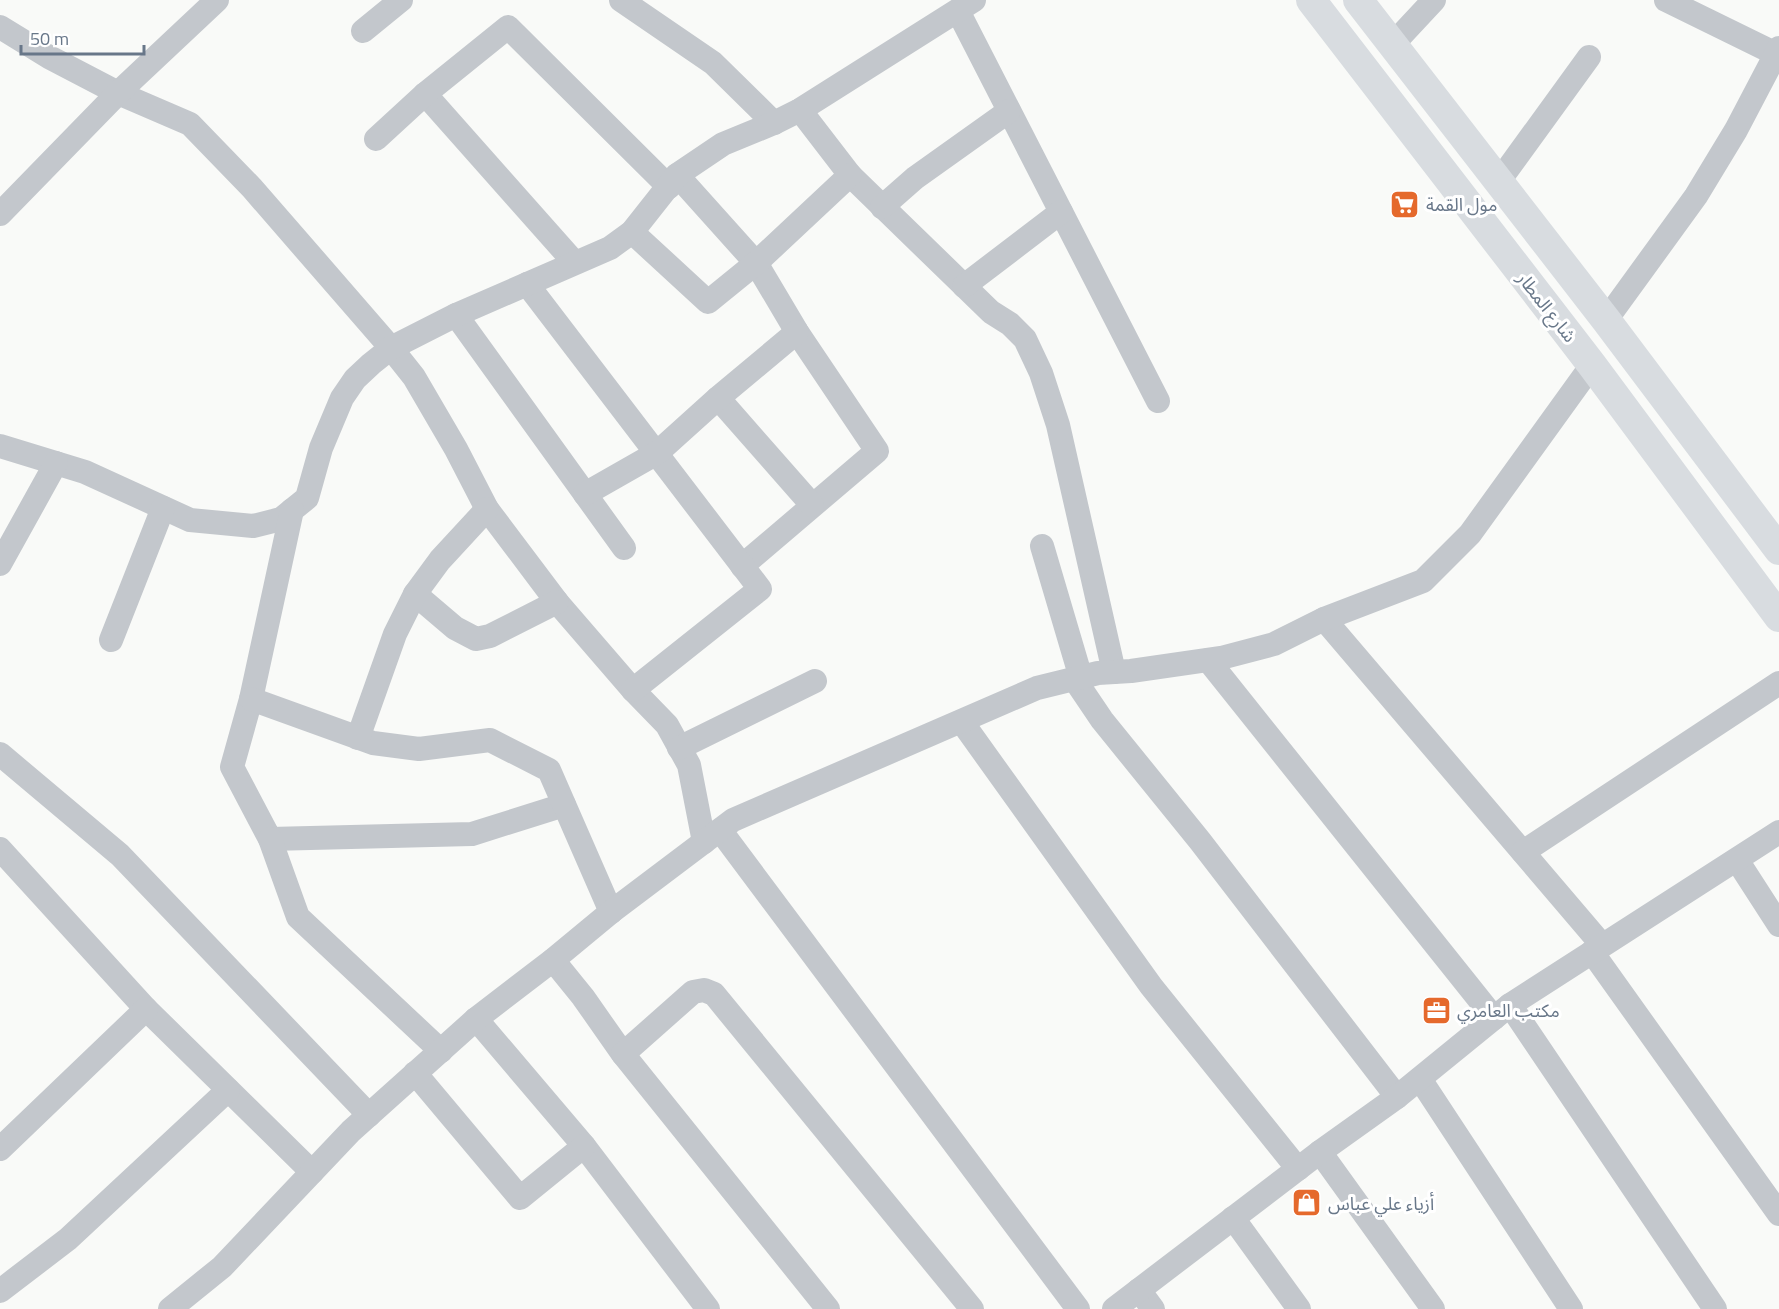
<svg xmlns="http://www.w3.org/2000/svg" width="1779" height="1309" font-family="'Titillium Web','Noto Sans Arabic',sans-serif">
<rect width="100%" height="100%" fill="#f9faf8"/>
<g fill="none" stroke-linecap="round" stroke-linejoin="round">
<g stroke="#c3c7cc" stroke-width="24">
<polyline points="621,0 713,63 774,123"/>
<polyline points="1666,0 1776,54"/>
<polyline points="958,11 1158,401"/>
<polyline points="0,27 49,57 118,93 190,124 252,188 391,348 414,377 456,449 487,509 557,602 633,690 667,725 689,765 704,842"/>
<polyline points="363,31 401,0"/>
<polyline points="1393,44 1434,0"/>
<polyline points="425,94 574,262"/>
<polyline points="800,110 850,175 991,312 1010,324 1025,339 1041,373 1058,425 1114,672"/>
<polyline points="376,139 425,94 508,27 669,187"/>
<polyline points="677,175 756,263 797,332 877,451 742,566"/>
<polyline points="1499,181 1589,57"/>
<polyline points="882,207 915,178 1009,111"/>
<polyline points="0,214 118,93 217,0"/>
<polyline points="632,232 708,302 756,263 850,175"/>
<polyline points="527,284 760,589 633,690"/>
<polyline points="964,286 1061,212"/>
<polyline points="456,315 624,548"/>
<polyline points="1606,320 1696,196 1736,130 1779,48"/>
<polyline points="718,398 812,505"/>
<polyline points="0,446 85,472 190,520 253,526 281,519 307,498 321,448 342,398 355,379 371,364 391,348 456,315 610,248 632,232 677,175 723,144 774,123 800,110 974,0"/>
<polyline points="585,494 657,453 718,398 797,332"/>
<polyline points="292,510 251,699 232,767 270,839 472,834 564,805"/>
<polyline points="1042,546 1081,678"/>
<polyline points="0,564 56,463"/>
<polyline points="415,594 455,628 476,639 490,636 557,602"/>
<polyline points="1324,619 1602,945"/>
<polyline points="111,640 163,508"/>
<polyline points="1208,660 1494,1018"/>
<polyline points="1075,680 1102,720 1200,841 1397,1097"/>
<polyline points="251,699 373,743 419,749 490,740 549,770 611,912"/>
<polyline points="962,722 1151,986 1298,1169"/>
<polyline points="358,738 395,634 415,594 440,560 487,509"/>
<polyline points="679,748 815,681"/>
<polyline points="0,754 120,855 369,1115"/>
<polyline points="720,830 1078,1309"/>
<polyline points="270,839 298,917 441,1051"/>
<polyline points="0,849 146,1009 312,1172"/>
<polyline points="1523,852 1779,683"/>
<polyline points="1737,860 1779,925"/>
<polyline points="1592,952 1779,1214"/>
<polyline points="553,960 583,997 623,1054 828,1309"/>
<polyline points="1510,1005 1715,1309"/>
<polyline points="476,1019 584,1146 708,1309"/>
<polyline points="623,1054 693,992 704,990 714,994 972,1309"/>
<polyline points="415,1073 520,1198 584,1146"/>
<polyline points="1420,1079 1571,1309"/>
<polyline points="0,1149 146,1009"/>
<polyline points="1320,1152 1433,1309"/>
<polyline points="1233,1218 1299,1309"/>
<polyline points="1139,1290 1153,1309"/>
<polyline points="0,1291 68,1239 228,1090"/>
<polyline points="170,1309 222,1267 351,1131 476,1019 553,960 611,912 733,820 1037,688 1098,673 1131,671 1221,658 1274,644 1324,619 1423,581 1470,534 1592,365"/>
<polyline points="1114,1309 1320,1152 1397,1097 1510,1005 1779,832"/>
</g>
<g stroke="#d8dce0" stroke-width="30">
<polyline points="1311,0 1592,365 1779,617"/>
<polyline points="1358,0 1606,320 1779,550"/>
</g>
</g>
<defs>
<symbol id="supermarket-square" viewBox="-11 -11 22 22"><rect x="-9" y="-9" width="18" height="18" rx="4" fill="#e5692c" stroke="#fff"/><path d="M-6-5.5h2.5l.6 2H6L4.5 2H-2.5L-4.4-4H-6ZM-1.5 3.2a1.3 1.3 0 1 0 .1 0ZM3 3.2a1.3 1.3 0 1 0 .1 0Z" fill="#fff"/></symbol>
<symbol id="office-square" viewBox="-11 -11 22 22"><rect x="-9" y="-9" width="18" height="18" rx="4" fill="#e5692c" stroke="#fff"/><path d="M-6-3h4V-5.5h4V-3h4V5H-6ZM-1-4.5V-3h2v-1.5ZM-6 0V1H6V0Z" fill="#fff"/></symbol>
<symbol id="shop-square" viewBox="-11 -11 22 22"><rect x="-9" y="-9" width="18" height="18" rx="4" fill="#e5692c" stroke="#fff"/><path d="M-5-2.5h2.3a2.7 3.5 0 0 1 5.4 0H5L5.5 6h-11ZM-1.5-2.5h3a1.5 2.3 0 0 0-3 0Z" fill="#fff"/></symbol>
</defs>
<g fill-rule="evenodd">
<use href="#supermarket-square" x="1388" y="188" width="33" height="33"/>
<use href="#office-square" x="1420" y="994" width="33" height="33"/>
<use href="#shop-square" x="1290" y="1186" width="33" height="33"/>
</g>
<g text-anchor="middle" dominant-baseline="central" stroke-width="6" stroke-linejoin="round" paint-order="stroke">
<g font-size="18" fill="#687789" stroke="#fff" text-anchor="start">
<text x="1426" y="204">مول القمة</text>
<text x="1457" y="1010">مكتب العامري</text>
<text x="1328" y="1203">أزياء علي عباس</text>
</g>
<g font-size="18" fill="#687789" stroke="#fff">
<text transform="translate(1547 307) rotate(52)">شارع المطار</text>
</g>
</g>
<path d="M21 45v9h123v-9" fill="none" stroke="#687789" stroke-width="3"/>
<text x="30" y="45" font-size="18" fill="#687789" stroke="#ffffff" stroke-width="4.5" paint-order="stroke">50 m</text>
</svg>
